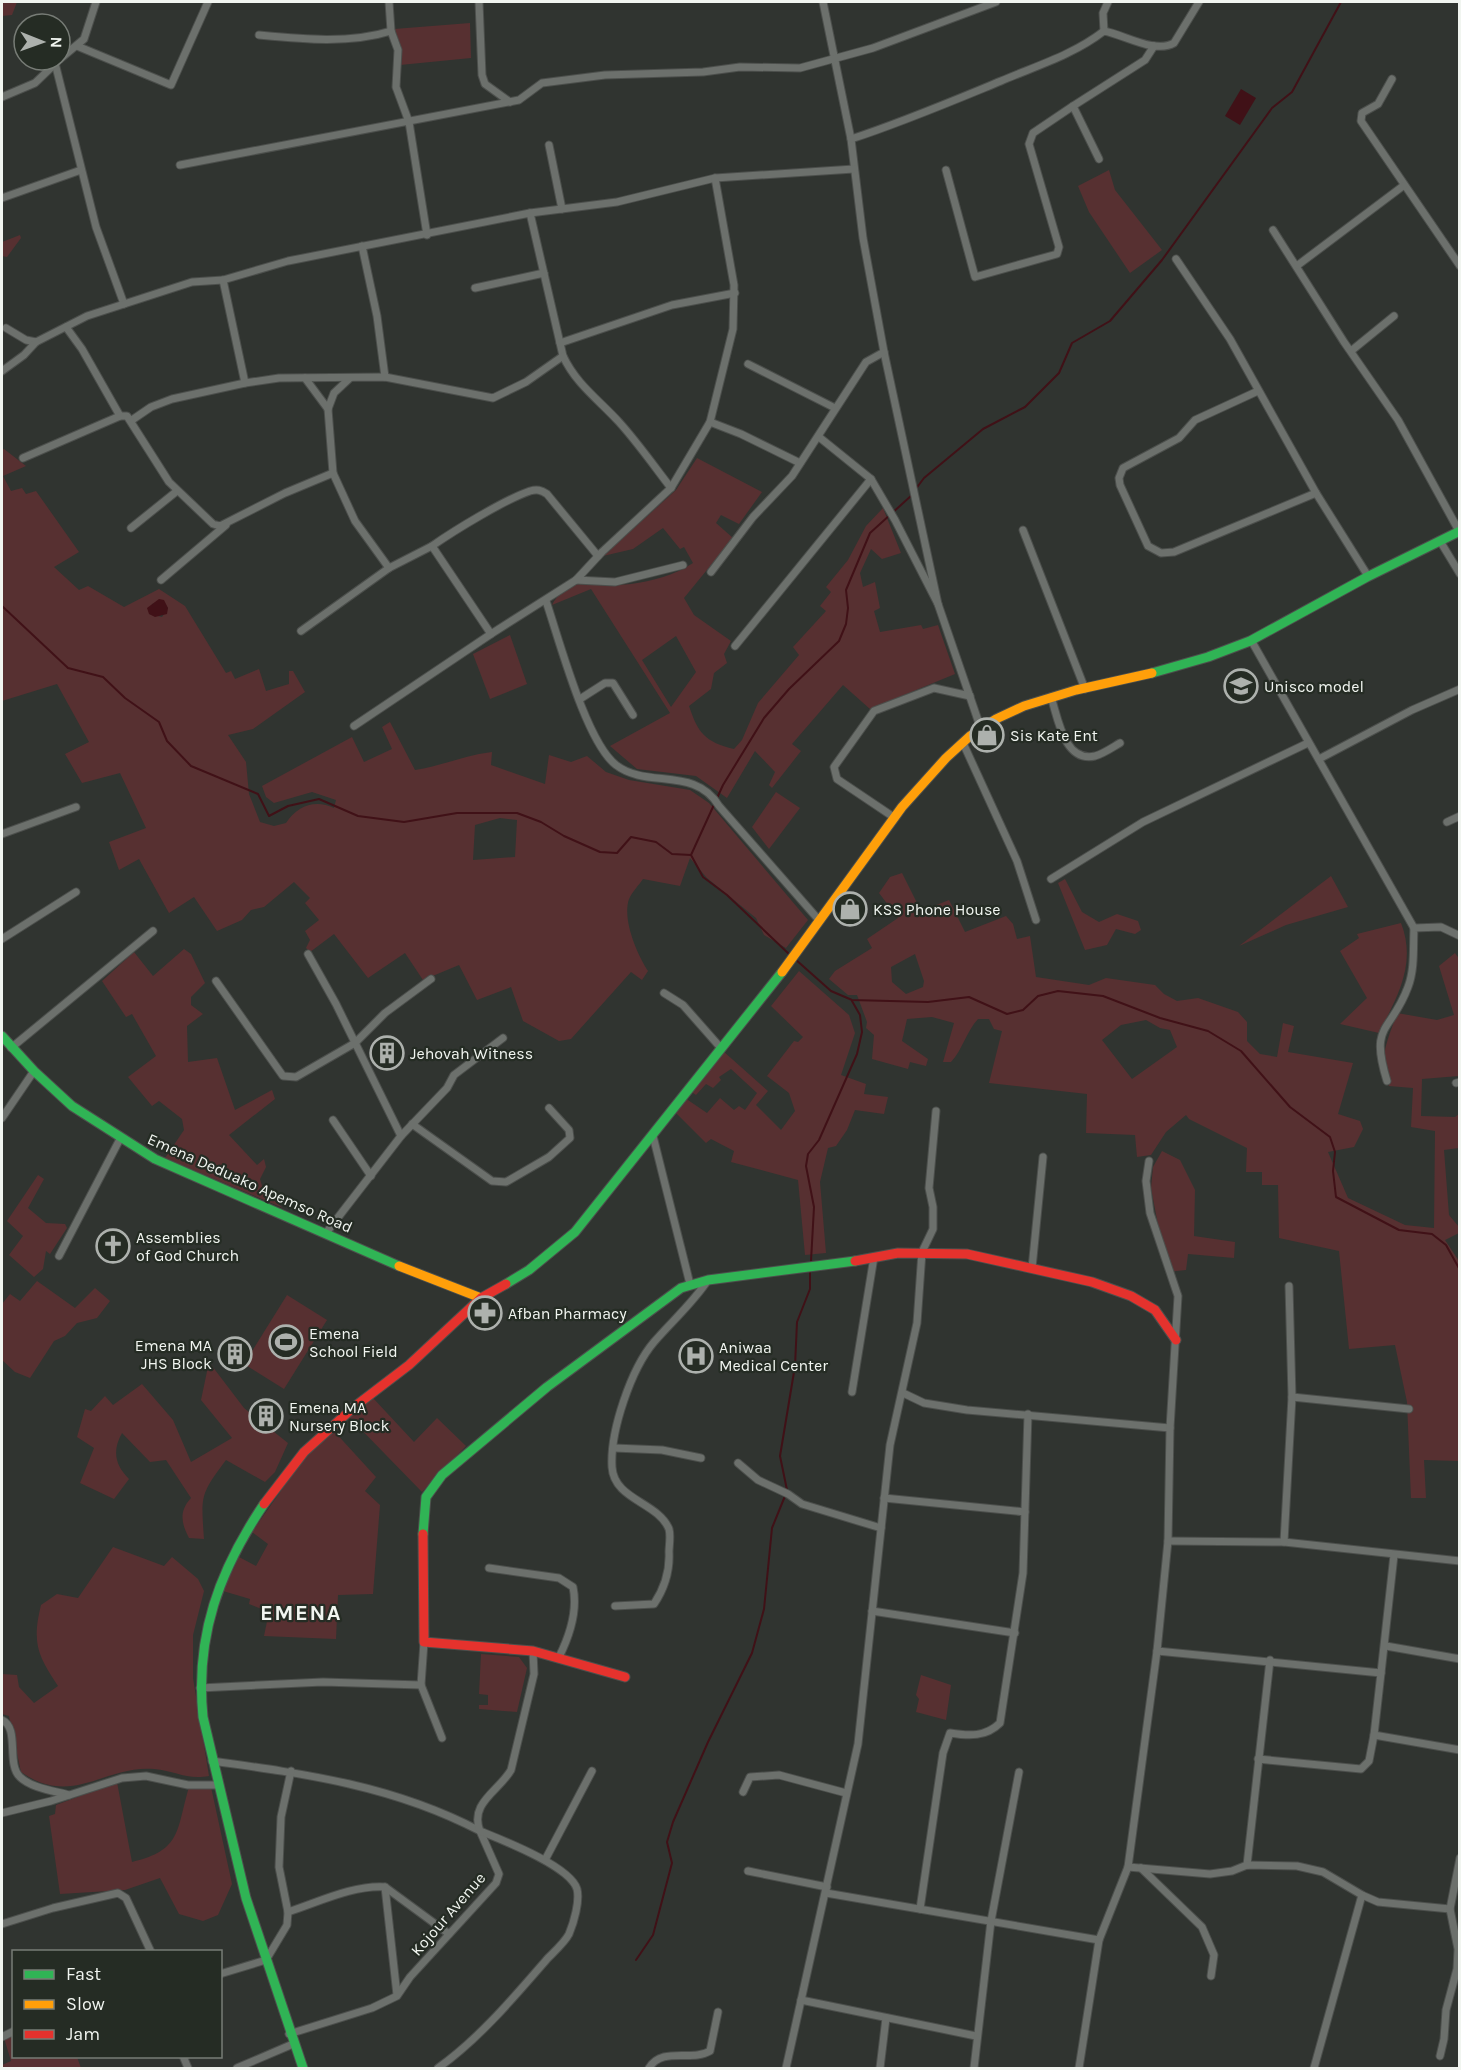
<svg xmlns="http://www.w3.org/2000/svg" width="1461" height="2070" font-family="Karla,sans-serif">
<rect width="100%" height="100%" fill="#303430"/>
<g fill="#573031" fill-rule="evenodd">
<polygon points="2,2 17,2 12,15 2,16"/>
<polygon points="470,23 471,58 400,65 394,29"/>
<polygon points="1109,170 1115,190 1162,250 1130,273 1089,212 1078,186"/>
<polygon points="20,235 21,238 7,257 2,256 2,242"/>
<path d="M4 449 26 466 3 476 11 491 22 488 26 494 36 491 79 552 54 567 79 590 88 586 124 607 159 589 185 606 226 673 231 671 235 679 259 669 266 691 289 684V671H293L305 692 253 729 228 735 246 762 249 794 260 822 274 826 286 823C297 806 315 799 334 808L336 800 312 792 274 803 266 797 262 786 352 737 364 762 392 749 382 727 390 722 415 770C442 766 465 755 492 752L491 765 545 784 549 755 571 762 587 756 606 772 629 780 690 790 709 803 808 920 786 948 764 935 756 918 707 878 690 858 680 886 643 879C639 885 632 892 629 899 622 919 637 954 648 971L642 980 631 972 571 1039 559 1041 523 1021 511 987 477 1000 459 965 423 980 405 953 368 978 334 934 310 952 306 948 310 940 305 931 319 920 305 903 310 898 294 882 264 907 251 910 242 920 217 931 194 897 169 913 139 859 119 870 109 842 146 828 120 773 82 783 65 754 89 742 57 684 2 701V450ZM158 602 164 603 168 608 162 617 149 614 152 604ZM500 818 517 820 515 857 473 860 475 825Z"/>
<path d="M697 458 762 492 739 524 721 515 716 523 733 538 684 598 694 615 731 641 724 654 727 663 714 673 711 689 689 706C698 733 705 742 734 749L742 740 758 703 799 655 793 647 826 611 820 606 831 592 826 587 848 560 866 526 883 508 901 553 882 559 871 549 860 573 863 587 875 582 880 608 874 611 880 632 921 625 923 629 938 625 955 674 870 709 843 685 792 744 801 751 772 788 769 785 775 772 755 751 727 798 696 776 637 769 610 746 670 713 591 589 552 605C572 570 600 588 631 584 652 581 675 575 693 563L684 547 680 549 663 528 633 549 603 556 676 490ZM676 636 696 672 671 707 642 660Z"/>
<polygon points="510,635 527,684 490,699 473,654"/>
<polygon points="776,792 800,808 769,849 752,827"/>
<path d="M902 873 921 911 949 900 965 932 1006 916 1013 924 1017 939 1030 936 1036 977 1089 985 1106 978 1155 985 1164 994 1177 1001 1198 998 1238 1012 1247 1022V1041L1260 1054 1277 1057 1283 1023 1294 1026 1288 1052 1353 1063 1338 1114 1360 1121 1363 1129 1354 1147 1328 1152 1348 1198 1405 1225 1434 1228 1435 1131 1411 1127 1413 1088 1389 1086C1375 1065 1390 1034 1397 1013L1437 1020 1454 1015 1439 966 1455 953 1460 960 1459 1076 1422 1079 1421 1116 1455 1117 1459 1114V1148L1444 1150 1449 1215 1459 1227V1233L1445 1240 1459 1261V1461L1424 1460 1426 1498H1411L1407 1402 1395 1345 1349 1349 1339 1251 1279 1238 1278 1185H1262V1172H1246L1247 1148 1189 1119 1186 1115 1166 1132 1151 1155 1137 1157 1135 1135 1086 1133 1087 1094 989 1083 1002 1031 994 1029 989 1019H978C966 1032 963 1049 951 1062H943L954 1023 932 1017 907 1019 902 1041 928 1059 926 1066 910 1062 908 1069 872 1059 874 1035 866 1028 867 1022 857 995H848L829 979 835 971 872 948 867 939 898 918 879 893 890 877ZM915 954 924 981 923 987 906 994 892 982 891 967ZM1146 1020 1160 1028 1170 1030 1177 1047 1132 1079 1102 1040 1121 1025Z"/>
<polygon points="1331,876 1348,907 1286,925 1239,946"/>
<polygon points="1065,879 1082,912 1099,922 1117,914 1138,921 1141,930 1135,934 1116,929 1107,945 1085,950 1058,883"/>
<path d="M1401 923C1417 964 1397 997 1379 1033L1340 1024 1367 998 1340 951 1359 938 1357 934Z"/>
<polygon points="184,949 191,954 205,983 191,997 191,1005 203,1014 187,1026 188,1062 217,1058 235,1110 272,1090 275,1099 229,1135 257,1165 264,1159 266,1167 260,1179 264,1192 283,1208 165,1158 184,1130 182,1119 159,1101 152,1106 128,1077 156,1056 132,1014 126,1017 102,981 134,952 153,976"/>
<polygon points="799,971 849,1015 855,1033 841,1075 866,1084 864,1094 888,1097 884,1114 855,1110 847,1130 836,1146 828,1148 820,1182 826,1253 805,1255 798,1180 731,1162 734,1151 711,1139 706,1143 674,1111 685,1098 707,1113 720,1098 734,1110 739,1106 745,1110 757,1093 731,1069 719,1077 721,1080 713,1088 706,1084 696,1095 690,1091 723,1051 768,1091 756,1105 781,1130 795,1111 789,1093 767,1076 794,1041 798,1042 803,1037 771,1006"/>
<polygon points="1162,1151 1180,1160 1195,1190 1194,1236 1235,1242 1234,1258 1188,1254 1186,1270 1167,1272 1151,1188 1153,1167"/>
<polygon points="38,1175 44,1179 28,1208 46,1223 65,1224 67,1228 50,1254 46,1251 43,1269 34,1277 9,1255 23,1236 7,1221"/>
<polygon points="37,1281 75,1308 95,1288 110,1301 97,1318 77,1323 65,1336 54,1341 30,1378 15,1372 2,1360 2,1304 10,1294 20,1301"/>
<polygon points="287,1295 327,1320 284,1389 244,1364"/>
<path d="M209 1362 244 1408 288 1443 275 1472 265 1482 226 1460C200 1495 201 1495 204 1539L189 1538C181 1523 179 1511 191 1498L166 1460 150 1462 122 1433C112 1451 115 1465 129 1479L114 1499 80 1483 94 1448 77 1437 85 1409 91 1411 105 1396 113 1405 142 1384 173 1420 191 1462 232 1438 201 1400Z"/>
<polygon points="373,1398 414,1442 437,1418 466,1446 422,1492 349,1417"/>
<polygon points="333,1430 376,1477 365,1491 380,1505 373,1594 338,1595 336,1639 264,1636 269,1612 249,1604 250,1599 223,1591 239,1557 256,1566 268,1544 252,1532 304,1458"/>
<path d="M113 1547 164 1566 172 1557 198 1579 204 1591 193 1635V1678L209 1776C186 1780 176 1771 154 1769 104 1765 73 1808 21 1772L9 1716 2 1714V1674L17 1675 19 1687 34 1703 58 1686C37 1655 32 1642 41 1605L57 1594 78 1598Z"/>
<polygon points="481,1654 519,1657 527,1668 517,1712 479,1709 479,1705 488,1705 488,1695 479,1694"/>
<polygon points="921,1675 951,1685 946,1720 916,1712 919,1699 916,1695"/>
<path d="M117 1782 132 1862C182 1850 176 1831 189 1787H211L232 1884 218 1915 203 1921 179 1914 160 1878 125 1890 60 1894 49 1816 55 1814 56 1805Z"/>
<polygon points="13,2034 14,2056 77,2057 81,2068 2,2068 2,2065 11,2061 4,2038"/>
</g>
<g fill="#401117">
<polygon points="1241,89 1256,98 1240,125 1225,116"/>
<polygon points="159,599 164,600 168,608 167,614 155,617 149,614 147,608"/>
</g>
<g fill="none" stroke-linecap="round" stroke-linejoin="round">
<g stroke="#401117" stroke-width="2">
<polyline points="915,490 924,478 983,429 1025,407 1059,373 1072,343 1110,321 1162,260 1272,108 1292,92 1341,2"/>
<polyline points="2,606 68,668 103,677 125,698 159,722 167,741 191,766 258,794 269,816 288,806 319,799 358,816 404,822 457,813 517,813 541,822 564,836 600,852 617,853 631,837 656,842 672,854 691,855 703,877 727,895 790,955"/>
<polyline points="691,855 723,785 764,718 789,689 839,641 846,624 848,608 846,590 870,533 912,495"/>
<polyline points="795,959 831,991 852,1000 928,1002 969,997 1007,1014 1023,1010 1038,996 1058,991 1103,996 1160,1018 1208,1031 1241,1051 1290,1107 1330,1137 1335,1152 1333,1171 1336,1197 1399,1230 1432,1234 1446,1245 1460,1270"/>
<polyline points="811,1261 814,1207 806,1166 808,1154 819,1140 857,1054 862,1032 860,1015 852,1001"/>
<polyline points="787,1490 780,1456 795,1366 797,1322 810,1289 810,1269"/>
<polyline points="636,1960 653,1935 672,1863 667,1842 673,1822 708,1742 752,1653 764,1609 772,1528 785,1496"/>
</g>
<defs>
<g id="street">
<polyline points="389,2 391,31 398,50 396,87 409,122 427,235"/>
<polyline points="479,2 482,75 485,84 510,102"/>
<polyline points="823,2 851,139 863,238 884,352 938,604"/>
<polyline points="1104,31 1103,13 1108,2"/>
<path d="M259 35C301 39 350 44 391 31"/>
<polyline points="77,46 171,85 208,2"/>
<polyline points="60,59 84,39 96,2"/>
<polyline points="55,63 96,227 124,304"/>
<polyline points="1392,79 1378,104 1362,113 1361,121 1460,266"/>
<polyline points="2,97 35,83 57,62"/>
<path d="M851 139C903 122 950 102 1001 81 1036 66 1073 55 1104 31 1125 35 1155 54 1174 43L1199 2"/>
<polyline points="549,145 562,209"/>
<polyline points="1099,159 1073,106 1145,60 1154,46"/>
<polyline points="180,165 519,100 542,83 605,75 703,72 740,67 800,68 873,48 996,2"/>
<polyline points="946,170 975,277 1057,254 1059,247 1029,144 1033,133 1073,106"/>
<polyline points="2,198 81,170"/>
<path d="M530 213 563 356C576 384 599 400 619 422 638 443 654 466 671 488"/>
<polyline points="1273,230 1344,342 1398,420 1459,531"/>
<polyline points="362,246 377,316 385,377"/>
<polyline points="1176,259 1230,339 1316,493 1368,576"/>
<polyline points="1298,265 1403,186"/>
<polyline points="223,280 245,383"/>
<polyline points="475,288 544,273"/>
<polyline points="66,327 82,349 120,416"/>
<polyline points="6,328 26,340 36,342 87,316 192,282 223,280 288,261 530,213 617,202 715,178 854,169"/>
<polyline points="560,343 672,305 735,293"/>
<polyline points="1351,351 1394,316"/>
<polyline points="748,364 835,408"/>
<polyline points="2,371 24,355 36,342"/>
<polyline points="305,378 328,409"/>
<polyline points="350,378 334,393 328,409 333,473 355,521 389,568"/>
<polyline points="1258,391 1195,420 1179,438 1123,468 1119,478 1120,485 1148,546 1161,553 1174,552 1316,493"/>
<polyline points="132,420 151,407 172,399 245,383 279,378 385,377 493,398 526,382 563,356"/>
<polyline points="710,422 741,434 800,463"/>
<polyline points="819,437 871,479 895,520 938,604 981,729"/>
<polyline points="23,458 120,416 127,416 169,482 213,524 220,526 285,493 333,473"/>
<polyline points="131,528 177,491"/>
<polyline points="1023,530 1085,689"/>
<polyline points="1440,541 1460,574"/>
<path d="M432 546C455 530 504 500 530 491 537 489 541 490 547 494L598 556"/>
<polyline points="711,572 753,517 792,476 866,362 884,352"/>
<polyline points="161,580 226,525"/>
<polyline points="576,580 615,582 683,565"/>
<path d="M546 601C559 639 586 742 616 765 647 789 695 766 719 806L818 919"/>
<polyline points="301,631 389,568 432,546 491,634"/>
<polyline points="1251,640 1414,928"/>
<polyline points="735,646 871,479"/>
<path d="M1051 697C1058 718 1064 763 1095 756 1103 754 1113 747 1120 743"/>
<polyline points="580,699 605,683 613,683 633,715"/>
<polyline points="354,726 491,634 576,580 602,552 671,488 710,422 733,329 734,285 715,178"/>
<polyline points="963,743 1017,861 1036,920"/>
<polyline points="1319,759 1412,710 1460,689"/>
<polyline points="895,818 837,779 834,767 874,711 934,688 970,696"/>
<polyline points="1447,822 1460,816"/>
<polyline points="2,834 76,807"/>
<polyline points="1051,879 1143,822 1308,743"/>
<polyline points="2,939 76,892"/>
<polyline points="308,954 336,1004 401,1136"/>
<polyline points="216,981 283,1076 296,1077 355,1043 385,1013 431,979"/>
<polyline points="664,993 683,1005 720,1047"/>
<polyline points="11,1048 153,931"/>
<path d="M1387 1081C1369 1023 1391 1033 1408 987 1415 969 1413 947 1414 928L1441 927 1460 936"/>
<polyline points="1456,1083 1460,1082"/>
<polyline points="2,1118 34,1071"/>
<polyline points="333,1120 371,1176"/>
<polyline points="412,1124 492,1181 506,1182 549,1157 570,1138 569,1130 549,1108"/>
<polyline points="653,1136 690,1284"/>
<polyline points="326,1233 401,1136 447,1088 454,1075 503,1038"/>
<polyline points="59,1256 120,1139"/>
<polyline points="1032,1268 1043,1157"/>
<polyline points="852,1392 874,1257"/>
<polyline points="903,1393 924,1403 967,1410 1170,1428"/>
<polyline points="1292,1397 1409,1409"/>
<polyline points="614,1448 662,1450 701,1458"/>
<polyline points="738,1463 758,1480 788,1494 802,1504 881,1528"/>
<polyline points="884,1498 1025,1512"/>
<polyline points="1168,1541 1284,1542 1460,1561"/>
<polyline points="1284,1542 1292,1397 1289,1286"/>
<path d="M489 1568 559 1578 573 1587C578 1611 570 1635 559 1657"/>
<path d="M615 1606 654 1604C664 1589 670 1571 669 1552 669 1546 671 1536 669 1529 658 1502 614 1500 612 1467 610 1431 631 1369 654 1342 672 1321 692 1304 708 1280"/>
<polyline points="872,1611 1015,1633"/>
<polyline points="1386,1646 1460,1659"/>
<polyline points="1157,1651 1381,1673 1374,1735 1460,1750"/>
<polyline points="1381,1673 1394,1555"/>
<polyline points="421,1685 442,1738"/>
<polyline points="200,1688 323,1682 421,1685 424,1642"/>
<path d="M2 1720C20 1728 6 1764 20 1777 31 1788 55 1791 69 1795"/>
<polyline points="1258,1759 1361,1769 1369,1761 1374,1735"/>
<path d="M212 1761C307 1774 394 1786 480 1831L499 1874 496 1883 410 1977 397 1996 372 2008 289 2034"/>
<polyline points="743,1792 750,1777 779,1775 846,1793"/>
<polyline points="2,1813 51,1801 122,1778 146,1776 188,1785 218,1785"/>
<polyline points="545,1860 592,1771"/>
<polyline points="1247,1865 1270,1660"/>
<polyline points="1128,1867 1210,1874 1232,1871 1247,1865 1297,1866 1323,1872 1362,1895 1378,1902 1450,1909"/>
<polyline points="1141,1868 1202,1927 1214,1955 1211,1976"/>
<polyline points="748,1871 827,1887"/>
<polyline points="385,1887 397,1995"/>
<polyline points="826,1893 1099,1940"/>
<path d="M920 1909 943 1753 950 1733C969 1736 986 1737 1000 1723L1023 1573 1028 1414"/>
<path d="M288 1912C319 1902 353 1885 385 1887L449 1934"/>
<polyline points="2,1924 53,1908 118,1893 126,1898 151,1952"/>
<polyline points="220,1974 266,1960 287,1925 288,1912 279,1867 281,1817 291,1771"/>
<polyline points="801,2000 976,2036"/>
<polyline points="2,2037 14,2031"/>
<polyline points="183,2056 188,2068"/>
<polyline points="1440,2056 1444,2039 1446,2010 1457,1969 1458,1949 1450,1909 1460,1858"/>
<polyline points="237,2068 293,2044"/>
<path d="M438 2068C479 2039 515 1996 548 1958 555 1951 565 1942 569 1934 574 1922 580 1901 577 1889 570 1866 502 1840 480 1831 469 1803 499 1791 511 1770L534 1674 533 1651"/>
<path d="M649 2068C662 2046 692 2062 710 2051L718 2012"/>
<polyline points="786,2068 858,1744 890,1445 917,1323 922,1252 933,1229 933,1207 929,1188 936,1111"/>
<polyline points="880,2068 886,2018"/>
<polyline points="974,2068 991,1921 1019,1772"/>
<polyline points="1079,2068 1099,1940 1128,1867 1157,1651 1168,1541 1170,1428 1178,1296 1150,1213 1146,1181 1149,1161"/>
<polyline points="1314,2068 1362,1895"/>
</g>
<g id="fast">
<polyline points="1152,673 1208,657 1250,641 1367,577 1460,531"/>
<polyline points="2,1036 34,1071 72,1106 155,1159 399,1266"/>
<polyline points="506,1284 529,1270 575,1232 782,972"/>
<path d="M264 1504C219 1571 195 1636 203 1717L246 1898 303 2068"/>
<polyline points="423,1534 426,1497 442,1475 547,1387 681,1288 708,1280 855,1261"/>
</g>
<g id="slow">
<polyline points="782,972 902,807 946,758 970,736 996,719 1024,706 1076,690 1152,673"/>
<polyline points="399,1266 481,1298"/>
</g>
<g id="jam">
<polyline points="855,1261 898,1253 967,1254 1092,1282 1131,1296 1155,1310 1176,1340"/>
<polyline points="264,1504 304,1452 354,1407 409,1365 481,1298 506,1284"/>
<polyline points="423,1534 424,1642 533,1651 625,1677"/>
</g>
</defs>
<use href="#street" stroke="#4c4f4c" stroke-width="9"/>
<use href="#fast" stroke="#4c4f4c" stroke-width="11"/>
<use href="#slow" stroke="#4c4f4c" stroke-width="11"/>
<use href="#jam" stroke="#4c4f4c" stroke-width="11"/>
<use href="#street" stroke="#6c706c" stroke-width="7"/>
<use href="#fast" stroke="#30b455" stroke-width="9"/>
<use href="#slow" stroke="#ff9f0a" stroke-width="9"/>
<use href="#jam" stroke="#e5322d" stroke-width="9"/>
</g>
<defs>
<symbol id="school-ring" viewBox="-11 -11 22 22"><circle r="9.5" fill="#252c24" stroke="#adb1ad" stroke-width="1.5"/><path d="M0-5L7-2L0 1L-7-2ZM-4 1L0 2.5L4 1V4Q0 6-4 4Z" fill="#adb1ad"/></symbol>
<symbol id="shop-ring" viewBox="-11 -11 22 22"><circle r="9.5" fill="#252c24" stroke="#adb1ad" stroke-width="1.5"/><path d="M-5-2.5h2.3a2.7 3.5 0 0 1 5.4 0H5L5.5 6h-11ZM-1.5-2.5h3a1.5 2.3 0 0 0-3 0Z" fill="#adb1ad"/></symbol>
<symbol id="building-ring" viewBox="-11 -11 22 22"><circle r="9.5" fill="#252c24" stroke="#adb1ad" stroke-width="1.5"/><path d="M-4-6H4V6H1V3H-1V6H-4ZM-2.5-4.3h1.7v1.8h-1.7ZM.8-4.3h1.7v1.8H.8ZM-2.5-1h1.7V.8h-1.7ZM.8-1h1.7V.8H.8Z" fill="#adb1ad"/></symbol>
<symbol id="church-ring" viewBox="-11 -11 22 22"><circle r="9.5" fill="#252c24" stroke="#adb1ad" stroke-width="1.5"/><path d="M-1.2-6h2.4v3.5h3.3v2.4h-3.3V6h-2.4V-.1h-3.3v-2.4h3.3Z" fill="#adb1ad"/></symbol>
<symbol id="pharmacy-ring" viewBox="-11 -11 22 22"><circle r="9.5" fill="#252c24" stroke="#adb1ad" stroke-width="1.5"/><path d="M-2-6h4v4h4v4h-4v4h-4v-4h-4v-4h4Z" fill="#adb1ad"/></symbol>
<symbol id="stadium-ring" viewBox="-11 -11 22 22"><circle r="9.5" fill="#252c24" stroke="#adb1ad" stroke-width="1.5"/><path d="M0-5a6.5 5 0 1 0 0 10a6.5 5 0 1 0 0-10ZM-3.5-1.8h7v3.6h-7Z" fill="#adb1ad"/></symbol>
<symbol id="hospital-ring" viewBox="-11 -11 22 22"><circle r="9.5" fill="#252c24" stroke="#adb1ad" stroke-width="1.5"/><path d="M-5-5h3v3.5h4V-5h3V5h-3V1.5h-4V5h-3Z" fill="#adb1ad"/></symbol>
</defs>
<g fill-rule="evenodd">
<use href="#school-ring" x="1222" y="667" width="38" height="38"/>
<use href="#shop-ring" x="968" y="716" width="38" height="38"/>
<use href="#shop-ring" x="831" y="890" width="38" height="38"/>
<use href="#building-ring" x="368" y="1034" width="38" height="38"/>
<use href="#church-ring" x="94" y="1227" width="38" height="38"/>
<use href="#pharmacy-ring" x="466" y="1294" width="38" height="38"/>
<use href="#stadium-ring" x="267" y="1323" width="38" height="38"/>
<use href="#building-ring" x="216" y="1335" width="38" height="38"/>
<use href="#hospital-ring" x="677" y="1337" width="38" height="38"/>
<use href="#building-ring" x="247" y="1397" width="38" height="38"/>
</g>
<g text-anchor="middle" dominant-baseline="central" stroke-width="4.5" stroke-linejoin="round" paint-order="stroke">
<g font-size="16" fill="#f1f5f0" stroke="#252c24" text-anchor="start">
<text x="1264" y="686">Unisco model</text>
<text x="1010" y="735">Sis Kate Ent</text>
<text x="873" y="909">KSS Phone House</text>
<text x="410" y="1053">Jehovah Witness</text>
<text x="136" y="1237">Assemblies<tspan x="136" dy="18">of God Church</tspan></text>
<text x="508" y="1313">Afban Pharmacy</text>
<text x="309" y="1333">Emena<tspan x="309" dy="18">School Field</tspan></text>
<text x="212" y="1345" text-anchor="end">Emena MA<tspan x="212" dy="18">JHS Block</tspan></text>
<text x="719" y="1347">Aniwaa<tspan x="719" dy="18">Medical Center</tspan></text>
<text x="289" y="1407">Emena MA<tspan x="289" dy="18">Nursery Block</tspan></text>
</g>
<g font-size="16" fill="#f1f5f0" stroke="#252c24">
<text transform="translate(250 1183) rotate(24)">Emena Deduako Apemso Road</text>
<text transform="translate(448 1914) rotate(-49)">Kojour Avenue</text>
</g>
<g font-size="22" font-weight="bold" letter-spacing="1.5" fill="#f1f5f0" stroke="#252c24">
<text x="301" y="1613">EMENA</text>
</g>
</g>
<rect width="1461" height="2070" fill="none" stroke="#f1f5f0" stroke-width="6"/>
<rect x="12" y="1950" width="210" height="108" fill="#252c24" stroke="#777c76" stroke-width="1.5"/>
<rect x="24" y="1970" width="30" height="9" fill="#30b455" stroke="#777c76" stroke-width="1.5"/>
<text x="66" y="1980" font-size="18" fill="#f1f5f0">Fast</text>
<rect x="24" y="2000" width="30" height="9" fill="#ff9f0a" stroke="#777c76" stroke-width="1.5"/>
<text x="66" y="2010" font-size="18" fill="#f1f5f0">Slow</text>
<rect x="24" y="2030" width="30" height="9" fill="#e5322d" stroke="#777c76" stroke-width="1.5"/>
<text x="66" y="2040" font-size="18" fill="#f1f5f0">Jam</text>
<g transform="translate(42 42) rotate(91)"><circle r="28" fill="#252c24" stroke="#777c76" stroke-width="1.5"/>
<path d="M0-4.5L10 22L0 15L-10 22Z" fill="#adb1ad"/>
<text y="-9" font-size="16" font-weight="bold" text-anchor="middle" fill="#f1f5f0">N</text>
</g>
</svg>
